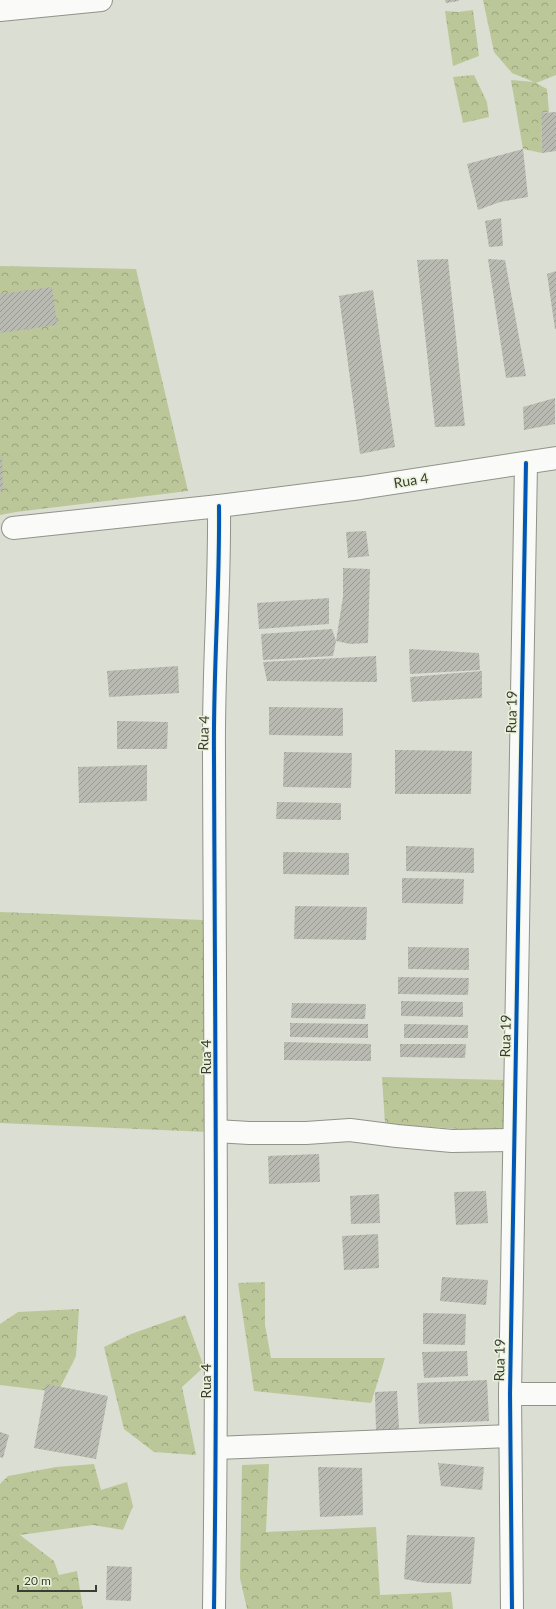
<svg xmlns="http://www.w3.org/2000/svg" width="556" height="1609" font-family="Lato,sans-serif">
<defs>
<pattern id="forest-crowns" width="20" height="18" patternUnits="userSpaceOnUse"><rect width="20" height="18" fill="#bbc798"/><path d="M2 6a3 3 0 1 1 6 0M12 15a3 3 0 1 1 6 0" fill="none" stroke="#99a37d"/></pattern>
<pattern id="building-hatch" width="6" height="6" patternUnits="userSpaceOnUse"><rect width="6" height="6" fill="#b9bbb2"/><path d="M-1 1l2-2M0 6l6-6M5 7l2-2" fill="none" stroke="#979992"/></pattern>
</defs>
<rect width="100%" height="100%" fill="#dbded2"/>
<g fill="url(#forest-crowns)">
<polygon points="483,0 556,0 556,75 536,83 547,89 549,112 541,113 542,153 523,149 511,80 534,82 512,73 494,52"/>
<polygon points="473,10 479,56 453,66 445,11 458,12"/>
<polygon points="474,75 487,102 489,117 463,123 453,77"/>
<polygon points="0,266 136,269 188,491 16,512 0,515"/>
<polygon points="0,912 203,920 208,1132 0,1123"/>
<polygon points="382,1077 505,1080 507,1132 385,1124"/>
<polygon points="265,1282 265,1325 271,1358 385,1358 371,1403 254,1391 238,1283"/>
<polygon points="79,1309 76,1356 58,1392 0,1385 0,1324 18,1312"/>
<polygon points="185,1315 204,1367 182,1387 196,1455 154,1452 124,1429 104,1347 131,1334"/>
<polygon points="94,1464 101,1490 127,1482 133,1506 123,1530 93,1525 20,1535 54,1561 59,1575 77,1571 83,1609 0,1609 0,1484 8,1476 56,1467"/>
<polygon points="269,1464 266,1532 376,1527 380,1595 451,1592 453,1609 247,1609 240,1578 242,1465"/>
</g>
<g fill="url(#building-hatch)">
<polygon points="445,0 459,0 459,1 446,3"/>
<polygon points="556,112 556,151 542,153 541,113"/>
<polygon points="523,149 528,197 500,202 478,210 467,164"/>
<polygon points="501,218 503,246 489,247 485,221"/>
<polygon points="448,259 465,426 435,427 417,260"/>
<polygon points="488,259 505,260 526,376 506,378"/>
<polygon points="556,271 556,329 555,329 547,274"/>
<polygon points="52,287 57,325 0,333 0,294"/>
<polygon points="373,290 395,447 360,454 339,296"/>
<polygon points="555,398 555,424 524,430 523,407"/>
<polygon points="0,457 2,457 3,491 0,491"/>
<polygon points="366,531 369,556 348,558 346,532"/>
<polygon points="343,568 370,569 368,643 350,644 336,641 343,597"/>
<polygon points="329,598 329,624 259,629 257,603"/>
<polygon points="332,629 336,641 333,656 263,660 261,634"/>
<polygon points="409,649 479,653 480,670 410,674"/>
<polygon points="376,656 377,682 267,681 263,662"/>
<polygon points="178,666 179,693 109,697 107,671"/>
<polygon points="482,671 482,698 412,702 410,677"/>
<polygon points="269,707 343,708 343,736 269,735"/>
<polygon points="117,721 168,722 167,749 117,749"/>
<polygon points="395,750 472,751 471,794 395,794"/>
<polygon points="284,752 352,753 351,788 283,787"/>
<polygon points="147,765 147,801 79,803 78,767"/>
<polygon points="277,802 341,803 341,820 276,819"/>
<polygon points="406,846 474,848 474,873 406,871"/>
<polygon points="283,852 349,853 349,875 283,874"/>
<polygon points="402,878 464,879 463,904 402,903"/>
<polygon points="295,906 367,907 366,940 294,939"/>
<polygon points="408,947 469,948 469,970 408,969"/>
<polygon points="398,977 469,978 468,995 398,994"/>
<polygon points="401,1001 463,1002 463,1017 401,1016"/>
<polygon points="292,1003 366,1004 365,1019 291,1018"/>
<polygon points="290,1023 368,1024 368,1038 290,1037"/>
<polygon points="404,1024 468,1025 468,1038 404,1038"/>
<polygon points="284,1042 371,1044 371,1061 284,1060"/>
<polygon points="400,1044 466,1044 465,1058 400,1057"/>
<polygon points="319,1154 320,1182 269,1184 268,1156"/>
<polygon points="486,1191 488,1223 456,1225 454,1192"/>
<polygon points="379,1194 380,1223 351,1224 350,1196"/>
<polygon points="378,1234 379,1268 344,1270 342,1236"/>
<polygon points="442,1277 488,1280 486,1305 440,1301"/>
<polygon points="423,1313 466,1314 465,1345 423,1344"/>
<polygon points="467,1351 468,1376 424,1378 422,1352"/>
<polygon points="487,1380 489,1421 419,1424 417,1383"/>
<polygon points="46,1384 108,1396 96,1459 34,1448"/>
<polygon points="397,1391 399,1429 376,1430 375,1392"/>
<polygon points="0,1432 9,1435 3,1458 0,1457"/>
<polygon points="438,1463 484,1467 482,1490 441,1486"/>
<polygon points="318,1467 362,1468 363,1515 320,1517"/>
<polygon points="407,1535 475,1537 471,1584 426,1583 404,1579"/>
<polygon points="107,1566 132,1567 131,1601 106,1600"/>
</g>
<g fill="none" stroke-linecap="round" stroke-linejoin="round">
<defs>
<g id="minor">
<polyline points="13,528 219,506 361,488 556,458"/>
<polyline points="216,1131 249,1133 306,1133 350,1130 397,1136 452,1141 514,1140"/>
<polyline points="510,1394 556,1394"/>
<polyline points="216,1448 510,1436"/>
<path d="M214 1609C218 1324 215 1040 214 755 213 672 220 589 219 506"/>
<polyline points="512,1609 510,1394 526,463"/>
</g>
<polyline id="major" points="0,10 101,0"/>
</defs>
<use href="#minor" stroke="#919389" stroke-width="24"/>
<use href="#major" stroke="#919389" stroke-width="24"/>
<use href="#minor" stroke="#fafaf8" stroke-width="22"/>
<use href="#major" stroke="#fafaf8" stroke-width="22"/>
<defs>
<g id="cycleway">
<path d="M214 1609C218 1324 215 1040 214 755 213 672 220 589 219 506"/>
<polyline points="512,1609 510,1394 526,463"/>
</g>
</defs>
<use href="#cycleway" stroke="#eaf2d9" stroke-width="6"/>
<use href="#cycleway" stroke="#0057b8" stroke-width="4"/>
</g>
<g text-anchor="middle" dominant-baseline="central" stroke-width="3" stroke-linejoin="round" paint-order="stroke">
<g font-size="14" fill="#3a3d34" stroke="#eaf2d9">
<text transform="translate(411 480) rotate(-9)">Rua 4</text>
<text transform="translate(511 712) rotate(-89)">Rua 19</text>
<text transform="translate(203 733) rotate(-88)">Rua 4</text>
<text transform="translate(505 1036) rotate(-89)">Rua 19</text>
<text transform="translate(205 1057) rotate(-90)">Rua 4</text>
<text transform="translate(499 1360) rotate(-89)">Rua 19</text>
<text transform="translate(205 1381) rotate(-90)">Rua 4</text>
</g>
</g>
<path d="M18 1585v6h78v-6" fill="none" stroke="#3a3d34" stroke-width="2"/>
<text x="24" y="1585" font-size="12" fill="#3a3d34" stroke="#eaf2d9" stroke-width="3" paint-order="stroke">20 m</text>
</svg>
